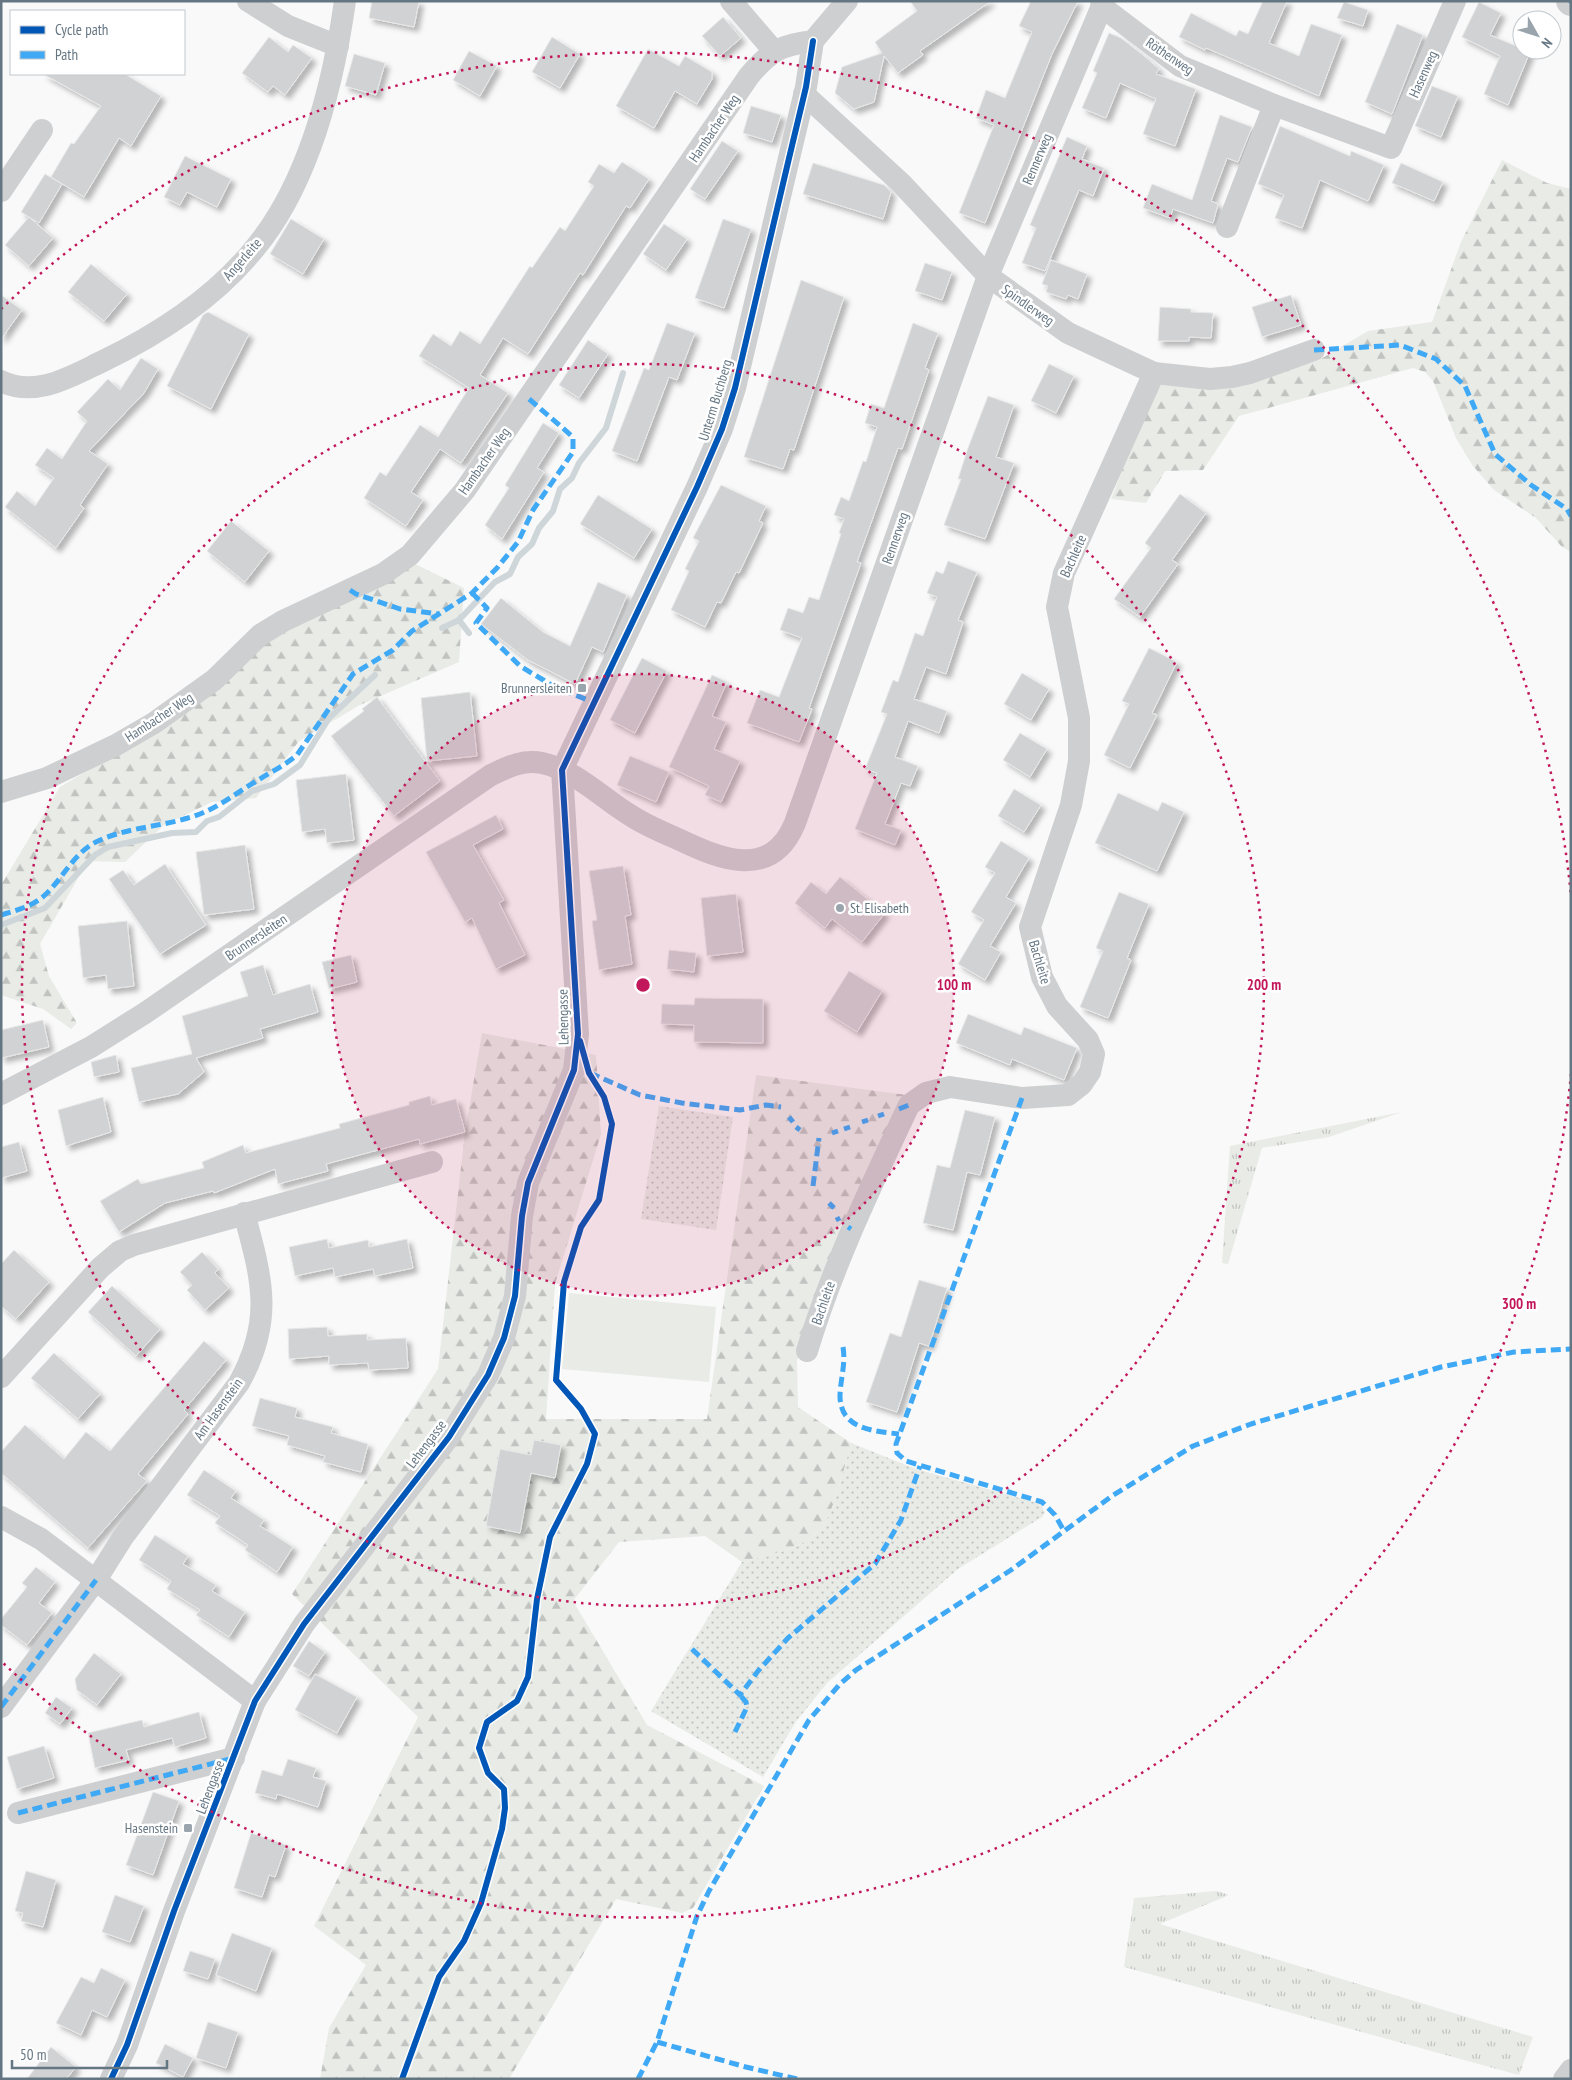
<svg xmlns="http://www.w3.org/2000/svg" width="1572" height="2080" font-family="'PT Sans Narrow',sans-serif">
<defs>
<pattern id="grass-tufts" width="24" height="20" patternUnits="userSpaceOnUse" patternTransform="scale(1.25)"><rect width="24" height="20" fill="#e8ebe6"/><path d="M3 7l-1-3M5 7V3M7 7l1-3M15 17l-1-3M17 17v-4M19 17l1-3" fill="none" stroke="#c0c3c0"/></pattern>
<pattern id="forest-firs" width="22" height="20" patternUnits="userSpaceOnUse" patternTransform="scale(1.25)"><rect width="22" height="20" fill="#e8ebe6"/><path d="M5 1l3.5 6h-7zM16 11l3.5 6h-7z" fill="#c0c3c0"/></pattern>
<pattern id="park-dots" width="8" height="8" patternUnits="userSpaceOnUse" patternTransform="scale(1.25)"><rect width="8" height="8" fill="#e8ebe6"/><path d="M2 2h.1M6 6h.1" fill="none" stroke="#c0c3c0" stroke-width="1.8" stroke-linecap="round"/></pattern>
<filter id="shadow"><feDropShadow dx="4.5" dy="4.5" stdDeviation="2.5" flood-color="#0004"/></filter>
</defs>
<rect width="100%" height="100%" fill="#f9f9f9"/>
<g fill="url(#grass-tufts)">
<polygon points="1402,1112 1329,1137 1262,1148 1228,1264 1222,1263 1230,1146"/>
<polygon points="1217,1891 1229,1895 1160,1924 1533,2037 1519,2075 1124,1967 1134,1898"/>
</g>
<g fill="url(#forest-firs)">
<polygon points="1502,160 1547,183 1571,189 1571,552 1562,547 1536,518 1494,490 1473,466 1456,438 1433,381 1425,372 1413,368 1239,416 1203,470 1165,471 1146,503 1111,499 1155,385 1192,386 1247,382 1319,360 1368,331 1432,322 1461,242"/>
<polygon points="415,564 464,588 459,662 360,705 299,741 256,798 212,802 164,825 125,862 88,861 40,944 49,976 77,1023 71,1029 43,1009 1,995 1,885 60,787 188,710 278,629"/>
<path d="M482 1033 596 1055 601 1134 555 1284 546 1419H707L756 1075 907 1095 837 1250 797 1361 798 1407 851 1443C847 1460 831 1521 820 1531 798 1550 769 1555 742 1562L705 1536 619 1542 573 1601 647 1725 764 1786 693 1908 682 1913 616 1899 509 2079H320L329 2028 366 1965 314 1926 418 1717 292 1594 438 1369 465 1132Z"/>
</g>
<g fill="url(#park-dots)">
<polygon points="659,1106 733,1117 716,1230 641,1219"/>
<path d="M851 1443 916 1469 1041 1504 1045 1513 1042 1517 958 1569 827 1683 795 1723 763 1777 651 1711 742 1562C769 1555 798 1550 820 1531 831 1521 847 1460 851 1443Z"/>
</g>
<polygon fill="#e8ebe6" points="569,1293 716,1307 709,1382 562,1369"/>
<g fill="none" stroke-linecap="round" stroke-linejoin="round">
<g stroke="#ced6d9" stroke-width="6">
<polyline points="459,620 469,633"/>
<polyline points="442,628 459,620 495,582 510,574 518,557 532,544 539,528 553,511 560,489 572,478 579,463 606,428 623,373"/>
<polyline points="1,925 45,908 95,855 108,847 172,833 196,832 207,821 219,817 252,791 274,784 300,765 329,718 375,675"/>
</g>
</g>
<g fill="#d0d2d3" stroke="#e8e8e8" filter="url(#shadow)">
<polygon points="372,1 419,1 414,27 369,18"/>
<polygon points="910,1 991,1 920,51 923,55 898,73 884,56 874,102 854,109 835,93 842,67 882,53 875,42 917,11"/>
<polygon points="1031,1 1078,1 1052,54 985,223 959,213 994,125 976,118 986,90 1005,98 1032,32 1019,26"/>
<polygon points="1263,1 1287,1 1269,43 1299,56 1311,24 1342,35 1319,96 1206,48 1205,50 1179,37 1191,13 1236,36 1239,30 1248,34"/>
<polygon points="1344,2 1368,10 1363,26 1337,18"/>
<polygon points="1479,2 1501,13 1490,35 1530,52 1508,105 1484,94 1500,56 1462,37"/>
<polygon points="723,17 741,38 720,56 702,36"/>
<polygon points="1397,24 1423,35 1392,114 1365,102"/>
<polygon points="1109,33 1121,38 1143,55 1159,69 1156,74 1196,89 1175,146 1143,134 1156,99 1120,83 1106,118 1082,108 1097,73 1093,71"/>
<polygon points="269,37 288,52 293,45 312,58 285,95 273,86 268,92 242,73"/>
<polygon points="552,37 580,54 560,88 532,72"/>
<polygon points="648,49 679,66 685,56 712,72 712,79 697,104 675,91 654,128 616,106"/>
<polygon points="469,51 497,66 480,96 453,80"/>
<polygon points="354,54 385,63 376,95 345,86"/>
<polygon points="43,74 125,74 161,96 131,146 119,138 84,197 51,177 71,143 74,144 101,106"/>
<polygon points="1432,86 1458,96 1441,137 1415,126"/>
<polygon points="751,106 781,115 772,142 743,133"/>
<polygon points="1220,115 1252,127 1238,162 1227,158 1211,201 1218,204 1213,223 1173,209 1170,218 1143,208 1152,184 1192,200"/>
<polygon points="1280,126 1350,156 1351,151 1384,165 1368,201 1320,180 1302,228 1275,218 1284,195 1258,184"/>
<polygon points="1067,137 1087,146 1082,159 1104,168 1093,196 1079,190 1045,271 1022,263 1036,228 1030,225"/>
<polygon points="722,141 738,151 705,199 690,189"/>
<polygon points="185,156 231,179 217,207 187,192 180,205 164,197"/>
<polygon points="622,162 649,179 630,208 626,206 583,275 580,273 528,354 503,338 480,375 508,393 461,463 440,449 411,492 423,500 406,526 364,498 380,472 386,476 420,425 438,437 469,388 419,356 433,334 451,346 460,331 480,344 530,266 532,268 560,227 565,231 594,186 588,182 599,164 614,173"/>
<polygon points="813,163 884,185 891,192 883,219 803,194"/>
<polygon points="1401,163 1443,182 1434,201 1392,183"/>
<polygon points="45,174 62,184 39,223 29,217 53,238 29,266 5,245 29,217 21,212"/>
<polygon points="291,219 324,239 303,274 270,254"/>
<polygon points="723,219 751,229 724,308 695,298"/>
<polygon points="664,224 687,239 666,270 643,254"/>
<polygon points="1051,260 1087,274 1078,299 1068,295 1066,299 1046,292 1048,286 1042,284"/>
<polygon points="925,263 952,272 942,300 915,291"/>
<polygon points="91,264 127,294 104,321 68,292"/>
<polygon points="801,280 844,297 794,450 790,449 783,469 744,457"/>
<polygon points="1,295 22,310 1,339"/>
<polygon points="1291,295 1301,325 1262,337 1252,307"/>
<polygon points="1160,307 1191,309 1191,312 1213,313 1211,338 1189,337 1189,341 1158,341"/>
<polygon points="208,312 249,334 211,409 167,386 203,315"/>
<polygon points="667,323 695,333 677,380 669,377 637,461 612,451 644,368 649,370"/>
<polygon points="913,323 938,333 925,368 929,370 902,449 898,448 857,562 861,563 809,708 812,709 799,742 747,723 760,690 779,697 802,638 780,630 788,608 803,613 809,597 819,600 841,534 839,533 844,519 834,515 841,497 849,501 863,461 866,462 877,427 865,423 871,404 884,408"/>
<polygon points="588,340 608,354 579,398 559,385"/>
<polygon points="141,358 158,369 144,393 89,451 108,464 80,505 84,508 56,548 5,507 17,491 35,506 54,478 35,465 47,448 62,459 87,421 77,412 108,379 120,390"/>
<polygon points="1049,364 1074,376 1056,413 1031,401"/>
<polygon points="988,396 1014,405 996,457 1014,463 985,539 944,525 961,479 958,479 968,448"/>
<polygon points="543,423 559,433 537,468 544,472 502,539 485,525 509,488 505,485"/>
<polygon points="721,485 766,506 759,521 763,523 739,573 736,572 721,603 717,602 705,627 671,610 689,571 685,569 699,541 693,538"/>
<polygon points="1180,494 1206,513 1172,560 1178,564 1140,617 1114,599 1151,548 1145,543"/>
<polygon points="598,495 652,529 634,558 580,524"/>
<polygon points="231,521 269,551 245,582 207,551"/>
<polygon points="948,561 977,572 958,620 963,622 946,674 926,667 914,699 947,711 939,733 908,721 895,757 918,766 910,786 901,783 885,824 901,830 895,845 855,829 877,773 865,769 887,714 881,712 893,680 898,682 915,633 923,636 937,597 927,593 936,571 943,574"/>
<polygon points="598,582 627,595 603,652 592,647 575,684 528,660 481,624 501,598 543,632 570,646"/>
<polygon points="1149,648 1177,662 1152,713 1157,715 1130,768 1104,755 1129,704 1122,701"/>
<polygon points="642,658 667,671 635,733 610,720"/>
<polygon points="1022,673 1049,689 1031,720 1004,704"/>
<polygon points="712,675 727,682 712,716 726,722 714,749 740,761 721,802 705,795 709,786 669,767"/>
<polygon points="470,692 477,756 427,761 421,698"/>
<polygon points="377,697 440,781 394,816 331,736 364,711 362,709"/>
<polygon points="1020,733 1047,749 1030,777 1003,760"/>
<polygon points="630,756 669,772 656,802 617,785"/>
<polygon points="346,774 354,840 327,843 325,829 302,832 296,780"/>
<polygon points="1014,789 1041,805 1024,832 998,816"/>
<polygon points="1118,793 1158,811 1162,802 1184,812 1157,871 1095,843"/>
<polygon points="496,815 503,829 473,845 504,900 499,903 525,955 496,969 472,918 465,922 426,852"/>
<polygon points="1001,841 1029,858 1006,897 1016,903 990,946 1001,952 985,980 958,964 984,920 971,912 995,873 985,867"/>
<polygon points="245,845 254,909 204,915 196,852"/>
<polygon points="165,864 206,925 160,954 109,879 123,870 134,885"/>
<polygon points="623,866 631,915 625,916 632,964 599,970 592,921 597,920 589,871"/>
<polygon points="840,877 885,913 862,942 832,919 825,928 795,903 811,882 826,894"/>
<polygon points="1119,892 1149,904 1127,958 1131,960 1108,1018 1080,1007 1103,951 1096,948"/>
<polygon points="736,894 743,952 707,956 701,898"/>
<polygon points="127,921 134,986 108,989 106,975 83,978 78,926"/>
<polygon points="669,950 696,953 694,972 667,969"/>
<polygon points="351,955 357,982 329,989 322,962"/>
<polygon points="263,965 273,995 310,984 318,1012 260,1029 263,1038 196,1058 204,1072 178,1094 139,1102 131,1068 192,1054 182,1016 248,996 240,972"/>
<polygon points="849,971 882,991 857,1032 824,1011"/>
<polygon points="695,998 763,999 763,1043 694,1042 694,1025 661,1024 662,1004 694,1005"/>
<polygon points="968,1014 1021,1035 1024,1027 1077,1048 1064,1080 1012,1059 1010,1065 956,1043"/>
<polygon points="43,1020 49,1047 1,1058 1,1030"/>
<polygon points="116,1055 119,1072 94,1077 91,1062"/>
<polygon points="430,1096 432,1105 456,1099 465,1132 420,1144 419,1139 326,1164 328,1171 278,1184 275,1169 214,1193 213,1191 165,1203 119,1232 100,1201 138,1179 141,1184 204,1168 202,1162 243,1145 246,1153 340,1128 339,1124 409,1105 409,1102"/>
<polygon points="103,1097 111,1132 66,1146 58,1110"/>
<polygon points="965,1110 995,1117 980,1175 967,1172 953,1230 923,1223 937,1165 950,1168"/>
<polygon points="19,1142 27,1171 1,1178 1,1147"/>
<polygon points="327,1239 329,1248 368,1240 369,1247 407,1239 413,1268 375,1276 373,1269 335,1277 333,1268 295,1276 289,1247"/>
<polygon points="14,1250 49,1282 16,1319 1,1306 1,1264"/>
<polygon points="202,1252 218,1269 215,1273 229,1288 205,1310 187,1290 192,1285 180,1272"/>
<polygon points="919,1280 947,1288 929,1346 919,1343 897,1412 866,1402 890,1333 901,1337"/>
<polygon points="112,1286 160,1329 136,1356 88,1312"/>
<polygon points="327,1327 328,1336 367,1334 367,1340 406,1338 408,1368 369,1370 368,1363 329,1365 329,1356 289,1359 288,1329"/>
<polygon points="204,1341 226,1360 184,1410 188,1414 138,1474 147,1481 88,1548 1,1473 1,1452 25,1425 64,1459 86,1432 110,1451"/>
<polygon points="54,1353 100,1394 78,1419 31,1378"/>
<polygon points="260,1398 297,1408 295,1417 333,1427 331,1433 368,1444 361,1472 323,1462 325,1456 287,1445 289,1436 252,1426"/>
<polygon points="534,1440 561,1445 555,1478 531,1473 520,1533 486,1526 500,1449 531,1455"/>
<polygon points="204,1470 236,1491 231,1498 264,1520 260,1526 293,1547 277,1572 245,1550 248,1545 215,1523 220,1516 187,1495"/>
<polygon points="155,1535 188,1556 183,1564 216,1585 212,1591 245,1612 229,1637 196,1615 200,1610 167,1589 171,1581 139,1560"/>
<polygon points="36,1567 55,1582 39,1603 52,1613 27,1645 1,1625 1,1619 27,1587 22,1583"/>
<polygon points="309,1641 325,1652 309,1676 293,1666"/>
<polygon points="94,1653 121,1674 97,1705 77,1690 75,1679"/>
<polygon points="315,1674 357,1697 337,1733 295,1710"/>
<polygon points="56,1697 72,1708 60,1724 45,1713"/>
<polygon points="199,1712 206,1738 175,1747 172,1738 126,1750 129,1760 95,1768 88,1733 142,1720 144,1727"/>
<polygon points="44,1746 54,1778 17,1789 7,1757"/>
<polygon points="288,1759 316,1768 313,1777 326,1781 318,1807 277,1794 276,1799 255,1793 262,1770 282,1776"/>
<polygon points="153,1792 179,1801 153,1875 126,1865"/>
<polygon points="251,1833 286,1845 275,1877 269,1875 262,1897 234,1888"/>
<polygon points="26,1871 56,1880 43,1927 21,1921 23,1913 15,1911"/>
<polygon points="115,1895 144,1906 130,1942 102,1932"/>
<polygon points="232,1933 272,1948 256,1991 216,1975"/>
<polygon points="190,1951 215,1959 208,1979 183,1971"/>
<polygon points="101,1968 125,1980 107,2017 92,2010 81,2035 56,2023 81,1977 94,1983"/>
<polygon points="208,2022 238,2032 226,2068 196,2058"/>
<polygon points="165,2044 193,2058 183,2077 156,2063"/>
<polygon points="51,2047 76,2067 66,2079 27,2079"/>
</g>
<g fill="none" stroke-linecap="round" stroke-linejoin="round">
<g stroke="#cecfd0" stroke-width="22">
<polyline points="248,1 288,26 338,46"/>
<polyline points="731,1 774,51"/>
<polyline points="1101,6 1180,66 1274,105 1391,148 1455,1"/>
<polyline points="804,94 901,183 988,276 1068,333 1154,373 1210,379 1232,377 1250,373 1314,350"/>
<polyline points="1,191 42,130"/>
<polyline points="1227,227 1274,105"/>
<path d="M1 381C35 398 70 377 101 362 155 336 211 300 250 254 308 188 333 86 345 1"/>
<path d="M1 792 47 778 116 745 154 723 214 680 260 635 283 621 383 574 410 555 465 490 749 76C770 51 780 45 813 41L847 1"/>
<path d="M1 1094 91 1047 145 1013 491 775C508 767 523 759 542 763 575 770 602 798 630 815 645 825 662 832 678 839 720 859 771 881 795 823L988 276 1104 1"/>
<path d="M807 1351C833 1265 871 1186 909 1105L926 1093 950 1087 1022 1098 1068 1095 1082 1084 1090 1072 1094 1054 1088 1040 1057 1006 1042 977 1030 927 1071 805 1079 761V718L1057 607 1064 573 1154 373"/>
<polyline points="1,1377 100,1268 120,1251 134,1245 432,1162"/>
<polyline points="1,1517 41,1539 255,1701"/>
<path d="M1 1707 96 1580 123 1537 239 1383C274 1320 262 1279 244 1213"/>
<polyline points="18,1813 234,1758"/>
<polyline points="111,2079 127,2045 174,1911 255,1701 304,1624 449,1437 488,1375 504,1338 515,1296 522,1216 528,1183 574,1070 578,1034 562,770 697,487 722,429 735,388 790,154 806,87 813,41"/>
<polyline points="1564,2079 1571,2070"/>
</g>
<polyline stroke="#cecfd0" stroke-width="28" points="1570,1 1571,2"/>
<g stroke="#3fa9f5" stroke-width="5" stroke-dasharray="10 5" stroke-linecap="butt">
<polyline points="1570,1 1571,2"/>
<polyline points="1314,350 1400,345 1436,359 1465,386 1495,454 1531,485 1567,509 1571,516"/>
<polyline points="350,590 356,594 400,609 439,614"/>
<polyline points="472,593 487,608 476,623 520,666 555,687 593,702"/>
<path d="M1 915C17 910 34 906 46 894 63 878 74 853 96 842 124 828 158 827 188 818 214 811 233 795 255 782 269 773 284 766 297 755L353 674 393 650 412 631 472 593 497 568 518 542 533 510 573 452V437L528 398"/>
<polyline points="590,1073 640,1095 682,1103 740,1110 766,1105 781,1107"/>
<polyline points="1022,1098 896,1444 897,1453 906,1461 1042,1502 1055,1515 1064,1531"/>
<polyline points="899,1109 909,1105"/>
<polyline points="878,1116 884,1114"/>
<polyline points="789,1117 793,1122"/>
<polyline points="862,1122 868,1120"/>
<polyline points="796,1127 800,1130"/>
<polyline points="844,1129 850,1127"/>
<polyline points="832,1133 838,1131"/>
<polyline points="813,1186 819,1138"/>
<polyline points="829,1203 834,1208"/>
<polyline points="837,1217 839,1221"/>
<polyline points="848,1227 851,1229"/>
<path d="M843 1347C846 1365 840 1380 840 1397 841 1430 875 1431 899 1434"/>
<polyline points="692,1649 740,1695 758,1671 788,1638 875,1564 901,1520 920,1466"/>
<polyline points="1,1707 96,1580"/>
<polyline points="735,1732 747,1707 746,1702 740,1695"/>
<polyline points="18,1813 234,1758"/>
<polyline points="657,2042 746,2067 797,2079"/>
<polyline points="638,2079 657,2042 697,1916 709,1891 809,1720 840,1684 856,1670 1011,1570 1112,1496 1193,1446 1251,1424 1441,1367 1514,1352 1571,1349"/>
</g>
<defs>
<g id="cycleway">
<polyline points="111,2079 127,2045 174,1911 255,1701 304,1624 449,1437 488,1375 504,1338 515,1296 522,1216 528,1183 574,1070 578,1034 562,770 697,487 722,429 735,388 790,154 806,87 813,41"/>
<polyline points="402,2079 439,1977 464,1941 481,1903 502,1829 505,1808 504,1789 488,1773 479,1748 487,1722 517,1701 528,1677 537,1599 550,1537 587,1464 595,1434 581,1409 556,1380 564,1282 581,1227 599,1200 612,1124 604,1097 589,1073 580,1041"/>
</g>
</defs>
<use href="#cycleway" stroke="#fff" stroke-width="9"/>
<use href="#cycleway" stroke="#0057b8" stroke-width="6"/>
</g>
<circle cx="643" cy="985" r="311" fill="#c2185b" fill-opacity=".12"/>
<g fill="none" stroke="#c2185b" stroke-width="2.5" stroke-dasharray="2.5 5">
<circle cx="643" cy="985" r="311"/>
<circle cx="643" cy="985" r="621"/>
<path d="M1571 1074A932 932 0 0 1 1 1661M1 309A932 932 0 0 1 1571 896"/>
</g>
<g fill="#99a4ac" stroke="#fff" stroke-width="2">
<rect x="577" y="683" width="10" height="10" rx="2.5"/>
<circle cx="840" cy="908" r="5"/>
<rect x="183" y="1823" width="10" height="10" rx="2.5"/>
</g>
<g text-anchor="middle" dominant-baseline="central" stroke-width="5" stroke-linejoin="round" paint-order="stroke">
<g font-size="14" fill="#657683" stroke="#fff">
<text transform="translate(1170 56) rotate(34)">Röthenweg</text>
<text transform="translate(1423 74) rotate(-66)">Hasenweg</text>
<text transform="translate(714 128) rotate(-56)">Hambacher Weg</text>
<text transform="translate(1037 159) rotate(-67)">Rennerweg</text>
<text transform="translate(242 259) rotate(-49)">Angerleite</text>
<text transform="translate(1028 305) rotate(35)">Spindlerweg</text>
<text transform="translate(715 400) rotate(-73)">Unterm Buchberg</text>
<text transform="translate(484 461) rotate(-55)">Hambacher Weg</text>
<text transform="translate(895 538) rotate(-71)">Rennerweg</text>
<text transform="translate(1073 556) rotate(-66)">Bachleite</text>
<text transform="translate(159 717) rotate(-33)">Hambacher Weg</text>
<text transform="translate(256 937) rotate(-34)">Brunnersleiten</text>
<text transform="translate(1040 962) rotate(73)">Bachleite</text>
<text transform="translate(563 1017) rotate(-91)">Lehengasse</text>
<text transform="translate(823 1303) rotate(-71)">Bachleite</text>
<text transform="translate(218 1409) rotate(-54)">Am Hasenstein</text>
<text transform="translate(426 1444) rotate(-53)">Lehengasse</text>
<text transform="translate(210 1787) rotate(-69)">Lehengasse</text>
</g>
<g font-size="14" fill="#657683" stroke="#fff" text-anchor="end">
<text x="572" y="688">Brunnersleiten</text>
<text x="850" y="908" text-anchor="start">St. Elisabeth</text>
<text x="178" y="1828">Hasenstein</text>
</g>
</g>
<circle cx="643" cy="985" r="8" fill="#c2185b" stroke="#fff" stroke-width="2.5"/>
<g font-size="15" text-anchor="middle" font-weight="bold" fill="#c2185b" stroke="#fff" stroke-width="5" stroke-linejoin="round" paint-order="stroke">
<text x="954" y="990">100 m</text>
<text x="1264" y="990">200 m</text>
<text x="1519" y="1309">300 m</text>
</g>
<rect width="1572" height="2080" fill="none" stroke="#657683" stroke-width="5"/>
<rect x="10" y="10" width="175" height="65" fill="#ffffff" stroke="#c1c8cd"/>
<rect x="20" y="26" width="25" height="8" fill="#0057b8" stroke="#c1c8cd"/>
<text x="55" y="35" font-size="15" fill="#657683">Cycle path</text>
<rect x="20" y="51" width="25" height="8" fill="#3fa9f5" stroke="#c1c8cd"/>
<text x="55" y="60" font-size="15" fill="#657683">Path</text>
<g transform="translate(1537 35) rotate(129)"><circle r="24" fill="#ffffff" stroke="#c1c8cd"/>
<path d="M0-4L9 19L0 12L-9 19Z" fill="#99a4ac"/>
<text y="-8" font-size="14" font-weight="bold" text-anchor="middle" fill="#657683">N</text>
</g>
<path d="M12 2060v8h155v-8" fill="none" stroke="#657683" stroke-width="2.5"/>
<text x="20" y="2060" font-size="15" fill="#657683" stroke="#ffffff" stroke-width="4" paint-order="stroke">50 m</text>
</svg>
